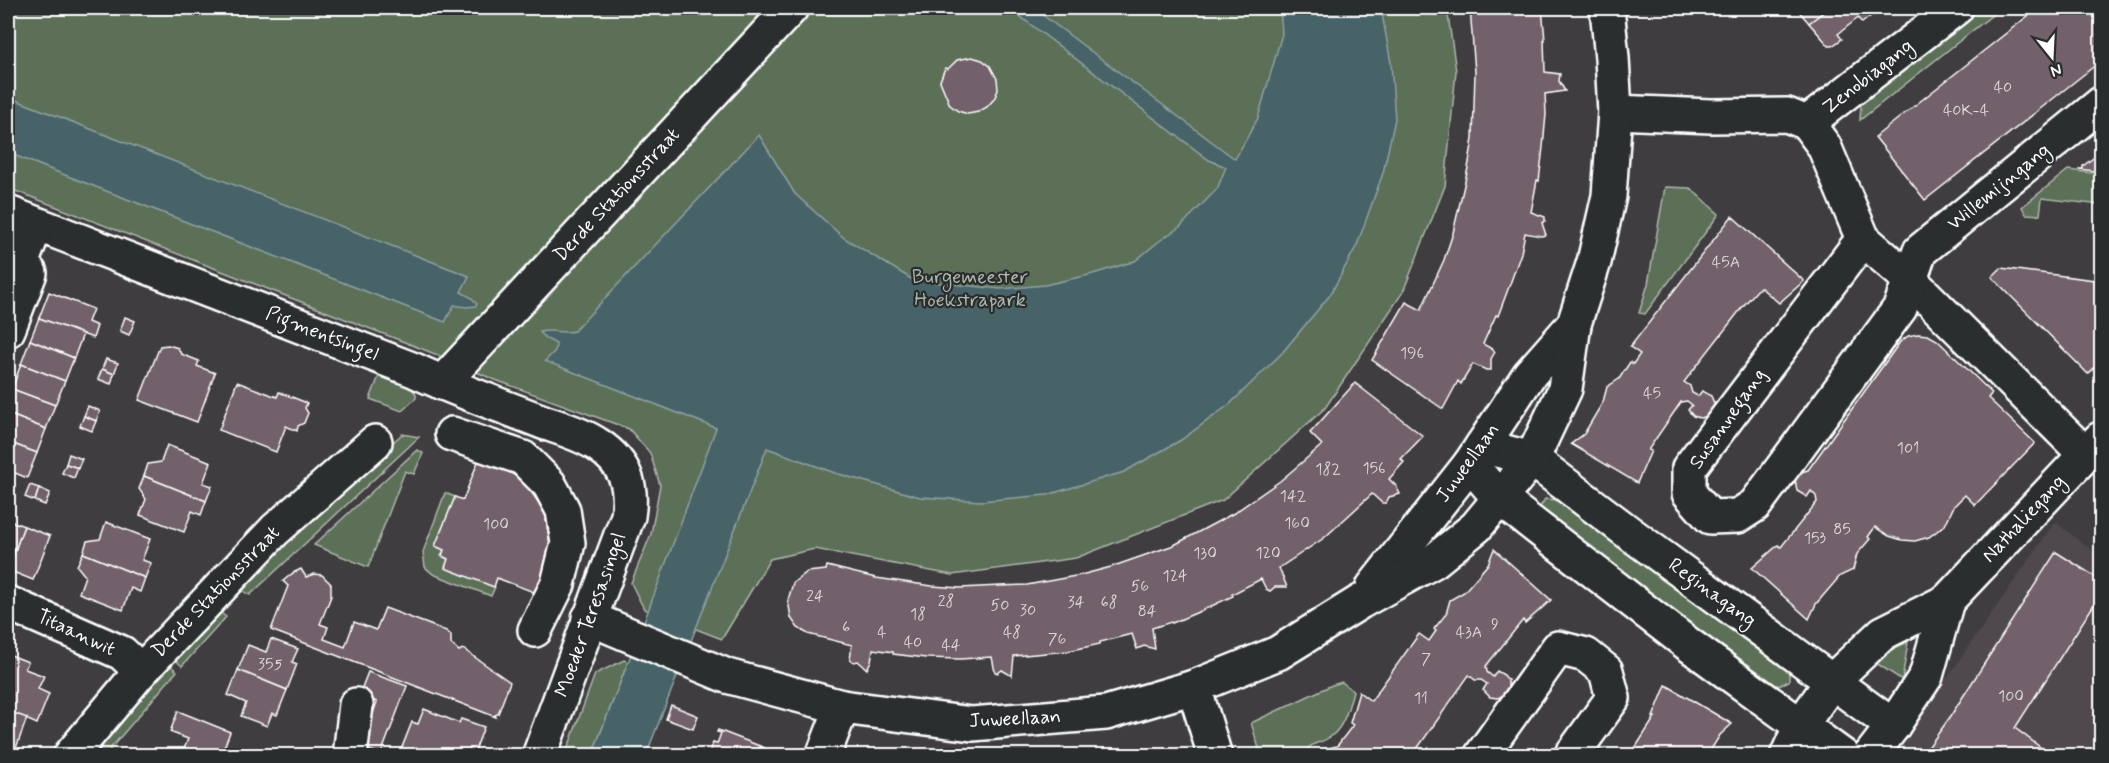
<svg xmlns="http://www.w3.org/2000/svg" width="2109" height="763" font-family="Mynerve,sans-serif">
<rect width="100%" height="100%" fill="#403d40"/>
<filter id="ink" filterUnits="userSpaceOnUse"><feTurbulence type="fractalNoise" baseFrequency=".0167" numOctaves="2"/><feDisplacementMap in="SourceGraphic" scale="12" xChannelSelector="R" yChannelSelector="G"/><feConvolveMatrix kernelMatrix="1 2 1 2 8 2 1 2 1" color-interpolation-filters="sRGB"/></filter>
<g filter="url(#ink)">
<polygon fill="#4f484d" points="2055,522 2101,557 2101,755 1893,756"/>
<g fill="#5c6f59" stroke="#aeb7ac" stroke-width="1.5">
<polygon points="8,8 1447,8 1456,71 1445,186 1403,292 1325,408 1223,500 1076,558 952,575 815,549 770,559 722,639 644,609 631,583 651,534 660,485 650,453 629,429 490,378 448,359 8,188"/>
<polygon points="1972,8 2001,8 1860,120 1861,105 1857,100"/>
<polygon points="2068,170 2101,174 2101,205 2042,198 2040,215 2026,214 2022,207"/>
<polygon points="1665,187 1690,188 1719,214 1645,314 1639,313 1648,284"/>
<polygon points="379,376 411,388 416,394 416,398 402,411 370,399"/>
<polygon points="402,434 419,437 250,595 236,587"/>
<polygon points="417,450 423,453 414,474 405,471 369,565 368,567 314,545"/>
<polygon points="445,493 455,497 435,546 444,549 441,556 448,559 445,567 495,587 491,596 433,574 425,567 423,552"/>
<polygon points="1545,499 1559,500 1789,663 1789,681 1778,686 1758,680 1539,514 1540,507"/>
<polygon points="215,608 226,617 182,666 171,656"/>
<polygon points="1908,642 1902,680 1870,659"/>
<polygon points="624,660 628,662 592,755 565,756 595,674"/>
<polygon points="166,662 177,671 105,755 86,756"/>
<path d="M1342 682 1353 691C1349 706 1344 728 1330 737 1317 746 1314 739 1303 755H1261L1251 723 1332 685Z"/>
</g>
<g fill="#466467" stroke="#90a2a4" stroke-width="1.5">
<path d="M1009 8H1033L1235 159 1258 118 1282 34 1280 8H1381L1391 63 1395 119 1383 173 1357 245 1330 295 1282 353 1230 404 1181 440 1124 472 1047 495 981 501 920 497 835 473 767 448 646 755H592L648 611 716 428 545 361 555 351 556 344 545 338 540 332C552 329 562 334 574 331L759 135 795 194 844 238 913 280 1001 289 1045 285 1093 274 1135 261 1158 242 1181 226 1217 189 1226 167 1209 160Z"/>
<polygon points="8,97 469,276 461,292 472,298 477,304 476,306 466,307 454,305 445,322 8,153"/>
</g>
<g fill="#72616a" stroke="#fff" stroke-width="1.5">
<polygon points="1470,8 1542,8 1545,40 1544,40 1545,72 1560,74 1559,81 1565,91 1545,94 1546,114 1543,147 1539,181 1537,180 1531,212 1545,217 1545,221 1542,223 1546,235 1541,236 1525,233 1521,253 1510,284 1498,316 1496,315 1483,344 1492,349 1495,352 1491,359 1491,370 1486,370 1473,364 1461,384 1458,381 1443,409 1372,360 1406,302 1421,310 1444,260 1453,233 1468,168 1473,139 1475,72"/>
<polygon points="1796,8 1829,8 1809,23"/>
<polygon points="1829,8 1874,8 1877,11 1862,23 1858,18 1838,34 1842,39 1832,46 1829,46 1809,23"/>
<polygon points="2038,8 2102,8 2102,60 1925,200 1875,137"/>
<polygon points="972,57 982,60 990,66 997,79 998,90 994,99 987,107 978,112 968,114 958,111 950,105 940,81 945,68 948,69 957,60"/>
<polygon points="2102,151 2102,172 2078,169 2083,169 2083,166"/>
<polygon points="1732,216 1804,281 1779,303 1760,287 1744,305 1684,382 1690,386 1692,393 1698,396 1702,391 1711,396 1714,403 1714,409 1710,416 1700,418 1693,416 1688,410 1692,405 1687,401 1681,402 1648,450 1651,451 1637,483 1571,444 1584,434 1603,402 1607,387 1619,379 1630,362 1633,364 1640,354 1630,347"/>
<polygon points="2001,268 2102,281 2102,363 2099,363 2088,374 1992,277"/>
<polygon points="49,292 93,309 88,322 97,326 93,338 39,318"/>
<polygon points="125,317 135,321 129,335 120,331"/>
<polygon points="39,318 83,334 74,358 30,340"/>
<polygon points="1918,334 1928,335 1937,340 1992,393 1988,398 2035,443 1975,505 1965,495 1954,506 1945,525 1929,537 1915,541 1902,540 1889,536 1875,527 1868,537 1870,539 1857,554 1853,570 1840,576 1816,604 1809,619 1752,568 1778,545 1781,547 1817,502 1816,496 1811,491 1807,497 1797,491 1795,479 1801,472 1808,470 1900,342 1908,336"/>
<polygon points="30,340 74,358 65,381 21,364"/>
<polygon points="168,345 178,348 181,354 199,361 197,366 215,373 197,422 139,400 160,346"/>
<polygon points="106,359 118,363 114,374 102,369"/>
<polygon points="21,364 65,381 55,405 12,389"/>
<polygon points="102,369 114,374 111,384 98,379"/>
<polygon points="237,382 277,397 279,392 307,403 305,408 308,413 304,423 298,426 297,431 286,426 276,452 219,430"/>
<polygon points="1355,383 1423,436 1401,459 1404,462 1389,479 1396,486 1400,494 1389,497 1386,503 1382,503 1372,494 1324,538 1279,568 1287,587 1275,587 1270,591 1266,589 1261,579 1232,594 1233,596 1203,610 1172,623 1171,622 1152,628 1155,649 1144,646 1137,649 1132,634 1100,642 1100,644 1068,651 1014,656 1012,676 1002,670 998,673 995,672 992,657 960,659 926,658 893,654 893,652 873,649 871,661 867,669 858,661 854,662 850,660 852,645 808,634 798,628 791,618 788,600 793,583 807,572 826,570 827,566 876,578 932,586 960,588 1000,586 1027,585 1081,575 1111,567 1174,545 1234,513 1280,481 1300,464 1322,445 1310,433"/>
<polygon points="12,389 55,405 46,429 8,414 8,399"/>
<polygon points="88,406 100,411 96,421 84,416"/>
<polygon points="8,414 46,429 37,453 8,442"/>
<polygon points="84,416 96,421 92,431 80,426"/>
<polygon points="8,442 37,453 27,478 8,470"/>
<polygon points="167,445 211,462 203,483 212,486 206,501 144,476 148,464 161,462"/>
<polygon points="69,454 82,459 78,468 66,464"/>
<polygon points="479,459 500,467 516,476 529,489 539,503 543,501 551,518 546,520 551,547 539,594 497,578 494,587 445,568 448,559 442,556 444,550 435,546 455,497 463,500"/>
<polygon points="66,464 78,468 74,478 62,473"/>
<polygon points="144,476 206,501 201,515 192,511 184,532 140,515 146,499 139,489"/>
<polygon points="30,485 39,488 35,501 25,497"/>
<polygon points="39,488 50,493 45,505 35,501"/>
<polygon points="8,520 24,526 8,570"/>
<polygon points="106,522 150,539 142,560 151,563 145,578 83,553 87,541 100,539"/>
<polygon points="24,526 50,536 33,580 8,570"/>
<polygon points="1494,549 1551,600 1525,623 1523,620 1486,666 1487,672 1493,677 1497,671 1504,675 1508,680 1508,690 1503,696 1497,698 1490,697 1483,690 1487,684 1481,680 1475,680 1469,675 1412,756 1313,756 1321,750 1337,746 1353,725 1350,723 1359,692 1371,701 1419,634 1429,641 1436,631 1434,629 1446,614 1450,600 1464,592 1488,564"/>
<polygon points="2056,552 2102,581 2102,592 2015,728 2052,756 1922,756 1948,720"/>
<polygon points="83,553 145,578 140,592 131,588 123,610 79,593 85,576 77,566"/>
<polygon points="301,569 306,577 314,574 322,575 331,584 331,596 320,624 328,627 324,639 345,647 354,622 376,630 385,608 446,631 451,635 451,644 459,651 463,649 510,682 498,714 495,715 496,717 271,630 288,586 283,581 293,573"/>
<polygon points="271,639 298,649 292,662 297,664 287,690 238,670 248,645 266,652"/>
<polygon points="8,654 28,662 25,669 44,676 38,689 49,694 37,724 8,711"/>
<polygon points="238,670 287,690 277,715 272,713 267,726 241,716 246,703 228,695"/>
<polygon points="368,672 407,686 381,754 361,747 377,702 359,695"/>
<polygon points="1666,685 1732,724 1720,735 1707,756 1630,756 1655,717 1653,717"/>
<polygon points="671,705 698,716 693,729 666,719"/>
<polygon points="424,709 459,723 461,719 484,727 474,753 471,752 469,756 406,756 407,753 401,750 412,722 418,724"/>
<polygon points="8,711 27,718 16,748 8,745"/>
<polygon points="178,711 230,732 222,753 219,751 218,756 188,756 189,751 184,749 188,739 170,732"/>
<polygon points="718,730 765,748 760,747 757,756 708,756 713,743 717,744 721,733 717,732"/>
<polygon points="1600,750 1607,751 1613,756 1592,756"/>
</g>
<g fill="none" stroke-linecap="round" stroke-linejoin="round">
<defs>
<g id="minor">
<polyline points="1615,112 1711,116 1787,115 1807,123 1824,146 1863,239 1909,279 2085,454"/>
<polyline points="1807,123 1956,8"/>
<path d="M8 213 414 370C456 390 500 405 543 422 560 428 582 434 598 445 625 463 633 485 628 516L539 756"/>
<polyline points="1863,239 1689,468 1689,493 1710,517 1738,516 1755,505 1900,308 1920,251 2102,103"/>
<polyline points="8,330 30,273 19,269 36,225"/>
<polyline points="442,383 791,8"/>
<polyline points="452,434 523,458 549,484 563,510 568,543 558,584 535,630"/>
<polyline points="1482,446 1532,459 1628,532 1893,726"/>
<polyline points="1470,464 1499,498 1688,644 1843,756"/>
<polyline points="1373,587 1470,464 1529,375 1574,324"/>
<polyline points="8,603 122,653 141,671"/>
<polyline points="589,618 727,676 842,707 972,724 1106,713 1194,687 1278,653 1360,602 1434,561 1476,527 1532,459 1565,389 1574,324 1594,262 1609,196 1615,112 1612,58 1607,8"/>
<polyline points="1194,687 1215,756"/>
<polyline points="70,756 141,671 275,530 375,442"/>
<polyline points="350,756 356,705"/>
<polyline points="823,756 842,707"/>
<polyline points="1481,756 1558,648 1586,655 1606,671 1613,698 1571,756"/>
<polyline points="1787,756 1801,725 1832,681 1883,633 1947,601 2100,439"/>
<polyline points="1870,756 1893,726 1926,676 1947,601"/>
</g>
</defs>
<use href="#minor" stroke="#fff" stroke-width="38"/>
<use href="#minor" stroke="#2a2d2e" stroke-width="33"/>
</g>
</g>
<g text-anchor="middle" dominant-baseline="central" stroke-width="4.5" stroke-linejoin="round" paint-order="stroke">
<g font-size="16" fill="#dcd8da">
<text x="2003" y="87">40</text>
<text x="1966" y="110">40K-4</text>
<text x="1726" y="262">45A</text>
<text x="1412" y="353">196</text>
<text x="1652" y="393">45</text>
<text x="1908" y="448">101</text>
<text x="1374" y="468">156</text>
<text x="1328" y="469">182</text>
<text x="1293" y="496">142</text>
<text x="1297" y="523">160</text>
<text x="496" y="524">100</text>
<text x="1842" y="529">85</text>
<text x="1815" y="538">153</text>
<text x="1205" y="553">130</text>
<text x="1268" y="553">120</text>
<text x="1175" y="576">124</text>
<text x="1140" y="586">56</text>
<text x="815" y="596">24</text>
<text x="946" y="601">28</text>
<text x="1076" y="602">34</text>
<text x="1109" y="602">68</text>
<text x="1000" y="605">50</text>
<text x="1028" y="610">30</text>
<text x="1147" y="611">84</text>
<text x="918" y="614">18</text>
<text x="1495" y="624">9</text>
<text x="846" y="627">6</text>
<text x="882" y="632">4</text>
<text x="1012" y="632">48</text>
<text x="1469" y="632">43A</text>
<text x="1057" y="639">76</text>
<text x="913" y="642">40</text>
<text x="951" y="645">44</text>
<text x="1426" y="659">7</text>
<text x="270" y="664">355</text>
<text x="2011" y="696">100</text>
<text x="1421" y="698">11</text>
</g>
<g font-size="20" fill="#fff" stroke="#2a2d2e">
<text transform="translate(1868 77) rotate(-38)">Zenobiagang</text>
<text transform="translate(1999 187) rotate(-39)">Willemijngang</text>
<text transform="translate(617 195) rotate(-47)">Derde Stationsstraat</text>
<text transform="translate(322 334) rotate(21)">Pigmentsingel</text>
<text transform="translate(1728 419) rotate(-55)">Susannegang</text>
<text transform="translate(1468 463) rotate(-54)">Juweellaan</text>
<text transform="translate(2024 519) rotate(-47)">Nathaliegang</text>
<text transform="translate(216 592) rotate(-46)">Derde Stationsstraat</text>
<text transform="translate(1712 593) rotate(36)">Reginagang</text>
<text transform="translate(591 615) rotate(-70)">Moeder Teresasingel</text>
<text transform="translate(76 633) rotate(25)">Titaanwit</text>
<text transform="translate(1015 719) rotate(-3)">Juweellaan</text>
</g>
<g font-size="20" fill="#aeb7ac" stroke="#2a2d2e">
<text x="970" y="277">Burgemeester<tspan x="970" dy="23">Hoekstrapark</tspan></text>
</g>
</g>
<rect width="2109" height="763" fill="none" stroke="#2a2d2e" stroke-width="30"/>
<rect x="15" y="15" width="2079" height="733" fill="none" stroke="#fff" stroke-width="2" filter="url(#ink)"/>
<g transform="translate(2052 57) rotate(162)" stroke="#2a2d2e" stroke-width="4.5" paint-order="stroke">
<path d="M0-4.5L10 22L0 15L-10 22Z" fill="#ffffff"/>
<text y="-9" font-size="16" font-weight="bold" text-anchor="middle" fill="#ffffff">N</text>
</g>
</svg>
